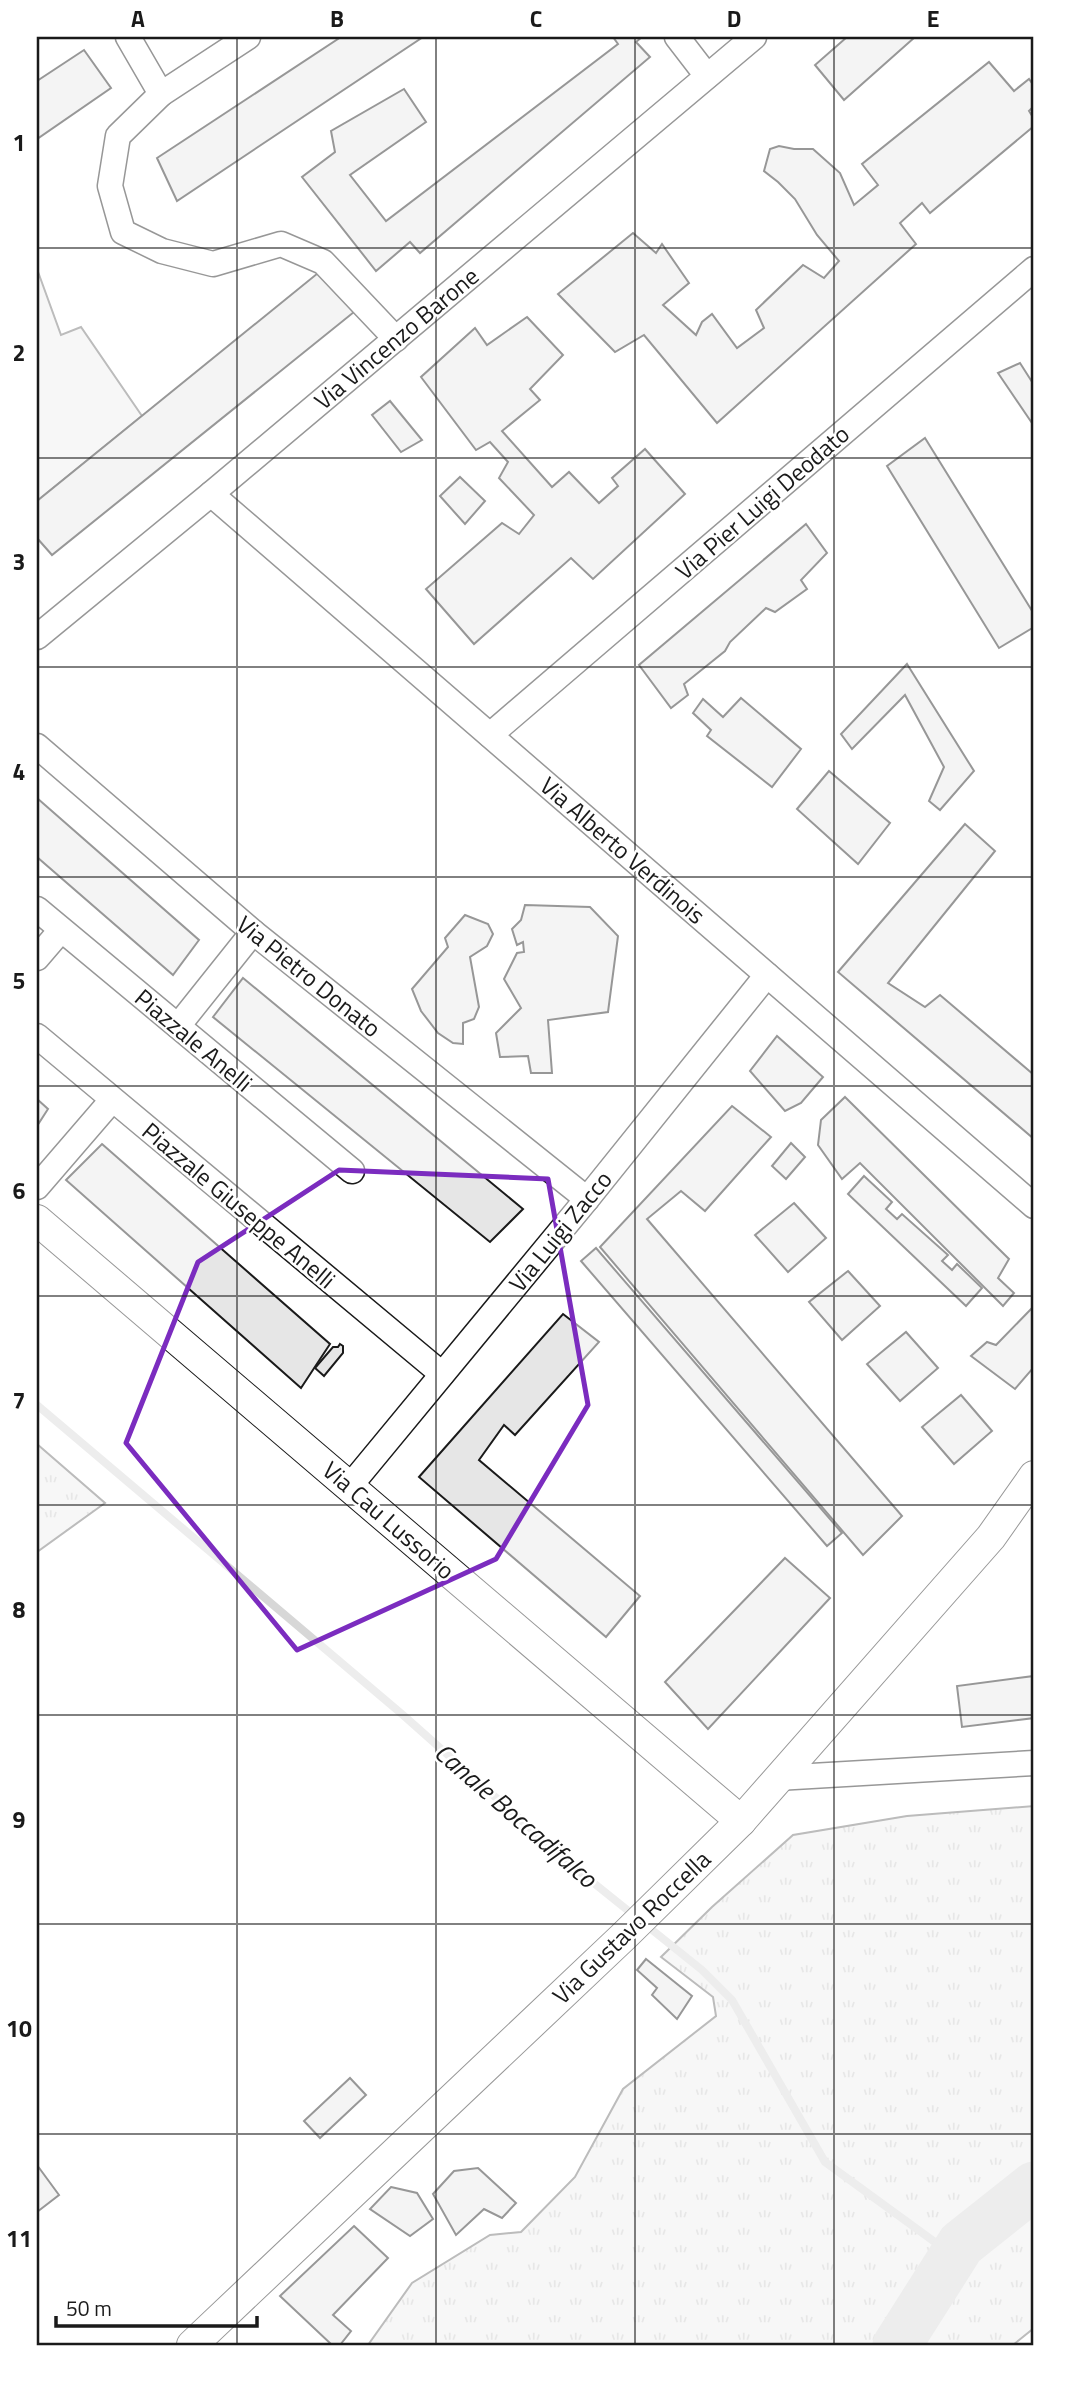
<svg xmlns="http://www.w3.org/2000/svg" width="1071" height="2382" font-family="'Titillium Web',sans-serif">
<defs>
<pattern id="grass-tufts" width="24" height="20" patternUnits="userSpaceOnUse" patternTransform="scale(1.75)"><rect width="24" height="20" fill="#ededed"/><path d="M3 7l-1-3M5 7V3M7 7l1-3M15 17l-1-3M17 17v-4M19 17l1-3" fill="none" stroke="#cbcbcb"/></pattern>
</defs>
<rect width="100%" height="100%" fill="#fff"/>
<g fill="url(#grass-tufts)" stroke="#6a6a6a" stroke-width="2">
<polygon points="37,1444 105,1503 37,1552"/>
<polygon points="1034,1806 1034,2328 1013,2345 368,2345 412,2283 490,2235 521,2232 575,2177 623,2089 716,2016 713,1997 661,1957 712,1907 793,1835 907,1816"/>
</g>
<polygon fill="#ededed" stroke="#6a6a6a" stroke-width="2" points="37,269 61,335 81,327 142,416 37,501"/>
<g fill="none" stroke-linecap="round" stroke-linejoin="round">
<polyline stroke="#d7d7d7" stroke-width="8" points="37,1405 403,1715 575,1868 702,1970 732,2000 825,2162 954,2256"/>
<polyline stroke="#d7d7d7" stroke-width="49" points="897,2345 961,2244 1034,2186"/>
</g>
<g fill="#e6e6e6" stroke="#1a1a1a" stroke-width="2">
<polygon points="341,37 423,37 177,201 157,158"/>
<polygon points="613,37 642,37 636,42 650,57 420,253 410,242 376,271 302,177 335,152 331,131 404,89 426,122 350,175 386,221 618,44"/>
<polygon points="847,37 915,37 844,100 815,65"/>
<polygon points="84,50 111,88 37,139 37,81"/>
<polygon points="989,62 1014,91 1029,79 1034,86 1034,106 1029,111 1034,119 1034,126 930,213 922,203 900,223 916,244 717,423 644,335 615,352 558,294 633,233 656,253 662,244 689,283 663,305 696,335 702,322 712,314 737,348 764,328 756,310 803,265 824,278 839,261 817,235 795,199 778,182 764,171 770,149 779,146 794,149 813,149 840,173 854,205 878,185 862,164"/>
<polygon points="318,273 354,312 52,555 37,538 37,501"/>
<polygon points="527,317 563,355 530,389 540,400 502,431 552,487 569,472 599,503 618,486 612,478 645,449 685,494 593,579 571,558 474,644 426,589 502,523 519,534 534,515 499,478 508,462 490,442 476,450 421,377 475,328 487,345"/>
<polygon points="1020,363 1034,385 1034,426 998,373"/>
<polygon points="390,401 422,440 401,452 372,415"/>
<polygon points="925,438 1034,614 1034,627 999,648 887,466"/>
<polygon points="460,477 485,501 465,524 440,496"/>
<polygon points="806,524 827,553 801,580 807,589 775,612 766,608 730,642 725,651 684,684 688,695 671,708 639,665"/>
<polygon points="907,664 974,771 940,810 929,801 944,767 905,695 852,749 841,734"/>
<polygon points="741,698 801,749 772,787 707,736 711,730 693,713 703,699 723,717"/>
<polygon points="829,771 890,823 858,864 797,809"/>
<polygon points="37,798 199,940 173,975 37,857"/>
<polygon points="965,824 995,851 888,983 925,1007 940,995 1034,1075 1034,1139 838,972"/>
<polygon points="525,905 590,907 618,936 608,1012 548,1020 552,1073 531,1073 528,1056 500,1057 496,1033 521,1008 504,979 517,953 524,952 523,942 517,945 512,929 521,920"/>
<polygon points="465,915 488,924 493,934 487,946 470,957 479,1007 474,1019 463,1023 463,1044 453,1043 438,1033 421,1011 412,989 448,947 445,938"/>
<polygon points="243,978 523,1209 490,1242 213,1017"/>
<polygon points="777,1036 823,1077 801,1103 785,1111 750,1071"/>
<polygon points="845,1097 1009,1259 998,1278 1014,1293 1003,1306 860,1163 842,1179 818,1145 821,1120"/>
<polygon points="37,1099 48,1109 37,1126"/>
<polygon points="732,1106 771,1137 705,1211 681,1191 647,1219 902,1516 863,1555 600,1247"/>
<polygon points="791,1143 805,1157 786,1179 772,1166"/>
<polygon points="102,1144 330,1344 301,1388 66,1180"/>
<polygon points="864,1176 892,1202 886,1209 897,1219 902,1214 948,1255 942,1261 952,1270 957,1264 982,1288 966,1306 848,1194"/>
<polygon points="794,1203 826,1238 788,1272 755,1235"/>
<polygon points="596,1248 842,1533 827,1546 581,1261"/>
<polygon points="848,1271 880,1306 842,1340 809,1302"/>
<polygon points="1034,1306 1034,1367 1015,1389 971,1356 987,1342 996,1345"/>
<polygon points="563,1314 599,1342 515,1435 504,1425 479,1460 640,1596 606,1637 419,1477"/>
<polygon points="906,1332 938,1368 900,1401 867,1364"/>
<polygon points="340,1344 343,1346 343,1353 324,1376 315,1368 333,1347 338,1347"/>
<polygon points="961,1395 992,1431 954,1464 922,1427"/>
<polygon points="785,1558 830,1598 708,1729 665,1682"/>
<polygon points="1034,1676 1034,1718 962,1727 957,1686"/>
<polygon points="646,1959 692,1996 677,2019 652,1995 657,1988 637,1970"/>
<polygon points="350,2078 366,2095 320,2138 304,2121"/>
<polygon points="37,2165 59,2195 37,2212"/>
<polygon points="478,2168 516,2203 502,2218 484,2209 456,2235 433,2194 454,2171"/>
<polygon points="391,2187 417,2193 433,2219 410,2236 370,2209"/>
<polygon points="354,2226 388,2258 333,2315 351,2331 340,2345 332,2345 280,2296"/>
</g>
<g fill="none" stroke-linecap="round" stroke-linejoin="round">
<defs>
<g id="minor">
<polyline points="128,37 161,94 118,136 110,186 123,232 162,251 213,264 281,244 323,262 396,339"/>
<polyline points="677,37 707,76"/>
<polyline points="161,94 248,37"/>
<polyline points="211,494 1034,1206"/>
<polyline points="37,637 211,494 754,37"/>
<polyline points="490,735 1034,269"/>
<polyline points="37,746 253,932 587,1199"/>
<polyline points="37,909 352,1171"/>
<polyline points="37,958 61,930"/>
<polyline points="178,1026 253,932"/>
<polyline points="37,1036 442,1374"/>
<polyline points="37,1187 112,1100"/>
<polyline points="350,1486 587,1199 767,975"/>
<polyline points="777,1778 1034,1763"/>
</g>
<g id="tertiary">
<polyline points="37,1220 741,1821"/>
<polyline points="192,2345 624,1936 741,1821 991,1537 1034,1476"/>
</g>
</defs>
<use href="#minor" stroke="#1a1a1a" stroke-width="27"/>
<use href="#tertiary" stroke="#1a1a1a" stroke-width="32"/>
<use href="#minor" stroke="#fff" stroke-width="24"/>
<use href="#tertiary" stroke="#fff" stroke-width="30"/>
</g>
<path d="M0 0H1071V2382H0ZM339 1170 548 1179 588 1405 496 1559 297 1650 126 1443 198 1262Z" fill="#fff" fill-opacity=".55" fill-rule="evenodd"/>
<path fill="none" stroke="#7b2cbf" stroke-width="5" stroke-linejoin="round" d="M339 1170 548 1179 588 1405 496 1559 297 1650 126 1443 198 1262Z"/>
<path fill="none" stroke="#1a1a1a" stroke-width="2" stroke-opacity="0.55" d="M237 37V2345M436 37V2345M635 37V2345M834 37V2345M37 248H1034M37 458H1034M37 667H1034M37 877H1034M37 1086H1034M37 1296H1034M37 1505H1034M37 1715H1034M37 1924H1034M37 2134H1034"/>
<g text-anchor="middle" dominant-baseline="central" stroke-width="5" stroke-linejoin="round" paint-order="stroke">
<g font-size="24" fill="#1a1a1a" stroke="#fff">
<text transform="translate(396 338) rotate(-40)">Via Vincenzo Barone</text>
<text transform="translate(762 502) rotate(-41)">Via Pier Luigi Deodato</text>
<text transform="translate(623 850) rotate(41)">Via Alberto Verdinois</text>
<text transform="translate(309 976) rotate(39)">Via Pietro Donato</text>
<text transform="translate(194 1040) rotate(40)">Piazzale Anelli</text>
<text transform="translate(239 1205) rotate(40)">Piazzale Giuseppe Anelli</text>
<text transform="translate(560 1231) rotate(-51)">Via Luigi Zacco</text>
<text transform="translate(389 1520) rotate(41)">Via Cau Lussorio</text>
<text transform="translate(631 1927) rotate(-44)">Via Gustavo Roccella</text>
</g>
<g font-size="26" font-style="italic" fill="#1a1a1a" stroke="#fff">
<text transform="translate(516 1815) rotate(41)">Canale Boccadifalco</text>
</g>
</g>
<rect width="1071" height="2382" fill="none" stroke="#ffffff" stroke-width="77"/>
<path d="M56 2316v10h201v-10" fill="none" stroke="#1a1a1a" stroke-width="3.5"/>
<text x="66" y="2316" font-size="21" fill="#1a1a1a" stroke="#ffffff" stroke-width="5" paint-order="stroke">50 m</text>
<rect x="38" y="38" width="994" height="2306" fill="none" stroke="#1a1a1a" stroke-width="2.5"/>
<g font-size="23" text-anchor="middle" font-weight="bold" fill="#1a1a1a">
<text x="138" y="27">A</text>
<text x="337" y="27">B</text>
<text x="536" y="27">C</text>
<text x="734" y="27">D</text>
<text x="933" y="27">E</text>
<text x="19" y="151">1</text>
<text x="19" y="361">2</text>
<text x="19" y="570">3</text>
<text x="19" y="780">4</text>
<text x="19" y="989">5</text>
<text x="19" y="1199">6</text>
<text x="19" y="1409">7</text>
<text x="19" y="1618">8</text>
<text x="19" y="1828">9</text>
<text x="19" y="2037">10</text>
<text x="19" y="2247">11</text>
</g>
</svg>
